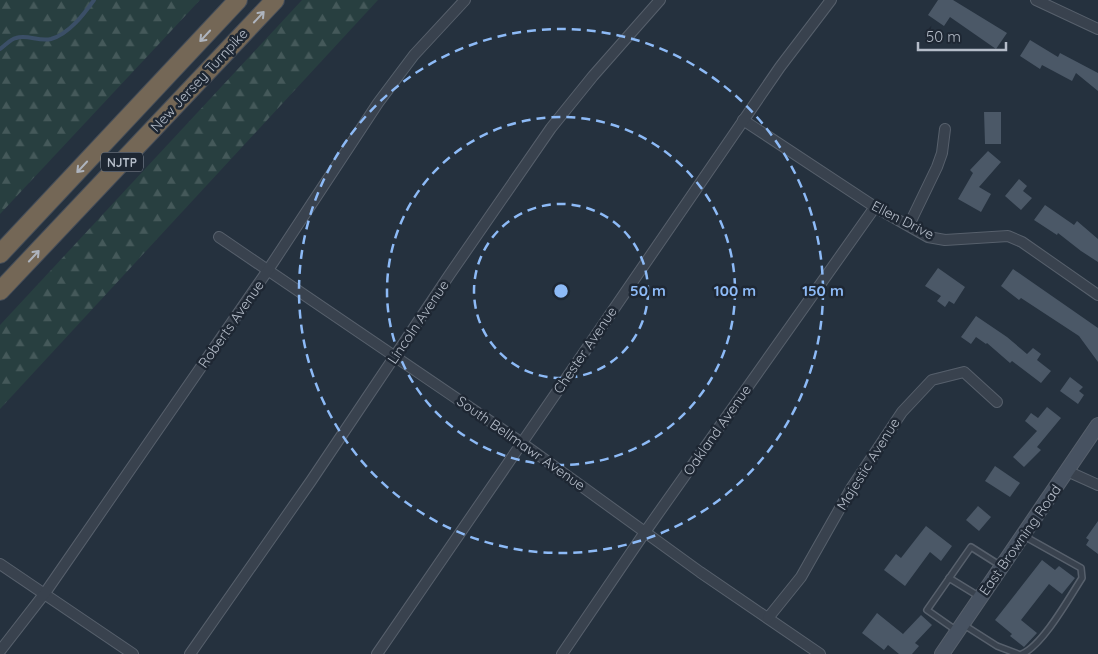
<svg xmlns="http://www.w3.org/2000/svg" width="1098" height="654" font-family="Quicksand,sans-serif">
<defs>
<pattern id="forest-firs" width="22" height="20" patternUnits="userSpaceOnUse" patternTransform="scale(1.25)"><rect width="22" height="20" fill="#283f40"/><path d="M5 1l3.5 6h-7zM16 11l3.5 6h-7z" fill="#45595a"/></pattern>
</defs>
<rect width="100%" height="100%" fill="#25313e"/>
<g fill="url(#forest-firs)">
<polygon points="0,0 200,0 0,214"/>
<polygon points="302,0 378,0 0,409 0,325"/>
</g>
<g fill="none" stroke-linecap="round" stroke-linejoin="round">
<path stroke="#3b4f67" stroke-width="4" d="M0 49C5 46 10 39 16 38 27 34 39 42 51 39 69 34 84 14 94 0"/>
</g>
<g fill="#4b5867">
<polygon points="938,0 953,0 1007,33 996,49 950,17 944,26 928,15"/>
<polygon points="1030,40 1058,57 1060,53 1098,73 1098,91 1076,73 1072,81 1042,65 1040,69 1020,56"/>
<polygon points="984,112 1001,112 1001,144 985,144"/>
<polygon points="988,151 1001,162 979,187 991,194 981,212 958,199 973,173 970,170"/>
<polygon points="1019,179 1027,186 1023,191 1032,198 1021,210 1005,196"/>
<polygon points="1045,205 1074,225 1077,221 1098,239 1098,262 1081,251 1058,233 1057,235 1034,220"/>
<polygon points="938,268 965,287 954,304 949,301 945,307 937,301 941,296 925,286"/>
<polygon points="1013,269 1098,328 1098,362 1079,336 1021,298 1019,300 1001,286"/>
<polygon points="976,316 1007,337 1027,354 1033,348 1041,354 1037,360 1051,371 1041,383 1012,361 1010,363 987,343 986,344 976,337 971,344 961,337"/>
<polygon points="1070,377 1083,387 1079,391 1084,395 1078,404 1060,391"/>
<polygon points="1047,407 1061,418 1037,447 1041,450 1024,467 1013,457 1037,431 1025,421 1031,413 1038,418"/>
<polygon points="995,466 1020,483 1010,497 985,481"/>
<polygon points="978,506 991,517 979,531 966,520"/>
<polygon points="1098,521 1098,554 1086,545 1089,540 1086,538"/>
<polygon points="926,526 952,546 941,561 930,552 905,586 884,570 896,554 901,558"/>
<polygon points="1042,560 1055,570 1059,566 1075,578 1062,594 1049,584 1021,620 1037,633 1024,647 1010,636 1012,634 995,620"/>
<polygon points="877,613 903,634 921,615 932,625 915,643 919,646 912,654 899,654 888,645 884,650 862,633"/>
</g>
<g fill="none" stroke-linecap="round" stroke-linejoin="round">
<defs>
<g id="service">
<polyline points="949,578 980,597"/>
<polyline points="964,625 997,646 1018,654"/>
<polyline points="957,631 927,610 971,547 1001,566"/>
<path d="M1022 654C1043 645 1069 598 1082 578L1081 568 1024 536"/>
</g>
<g id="minor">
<polyline points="1036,0 1098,29"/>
<polyline points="743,120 875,207 928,237 945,240 1008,236 1022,242 1098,295"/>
<polyline points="909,225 937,167 942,153 945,129"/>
<polyline points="219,237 522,443 700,572 820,654"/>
<polyline points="1067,471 1098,485"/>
<polyline points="0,564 133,654"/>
<polyline points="768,618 801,577 852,487 902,412 932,380 964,372 997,402"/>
<polyline points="0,651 45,593 268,270 378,103 414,55 465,0"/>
<polyline points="190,654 311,481 450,274 551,128 593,76 660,0"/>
<polyline points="377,654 780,67 831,0"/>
<polyline points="562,654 645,532 875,207"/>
</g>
<polyline id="secondary" points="942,654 1098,425"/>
<g id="motorway">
<polyline points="0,254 238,0"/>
<polyline points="0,291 275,0"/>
</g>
</defs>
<use href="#service" stroke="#57606c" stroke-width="8"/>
<use href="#minor" stroke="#57606c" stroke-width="12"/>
<use href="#secondary" stroke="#57606c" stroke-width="16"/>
<use href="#motorway" stroke="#444d59" stroke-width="20"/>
<use href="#service" stroke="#39424e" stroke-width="5"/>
<use href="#minor" stroke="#39424e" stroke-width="10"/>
<use href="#secondary" stroke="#475261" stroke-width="14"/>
<use href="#motorway" stroke="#746756" stroke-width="18"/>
</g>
<defs><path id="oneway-shaft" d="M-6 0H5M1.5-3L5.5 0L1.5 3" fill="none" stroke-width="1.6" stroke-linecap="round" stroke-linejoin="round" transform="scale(1.25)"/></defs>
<g stroke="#aeb4be">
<use href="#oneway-shaft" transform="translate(259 17) rotate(-47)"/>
<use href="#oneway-shaft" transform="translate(205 36) rotate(133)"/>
<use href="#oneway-shaft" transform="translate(82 167) rotate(133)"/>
<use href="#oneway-shaft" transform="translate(34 256) rotate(-47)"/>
</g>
<g fill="none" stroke="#8dbaf6" stroke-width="2.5" stroke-dasharray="9 6">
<circle cx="561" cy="291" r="87"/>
<circle cx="561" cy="291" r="174"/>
<circle cx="561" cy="291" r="262"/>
</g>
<g text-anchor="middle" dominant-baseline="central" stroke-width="5" stroke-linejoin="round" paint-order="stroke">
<rect fill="#1e2733" stroke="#88909c" stroke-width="1" x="101" y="152.5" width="42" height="19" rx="4"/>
<g font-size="12" font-weight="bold" fill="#b5bdc9">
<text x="122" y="162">NJTP</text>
</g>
<g font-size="14" fill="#b5bdc9" stroke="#1e2733">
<text transform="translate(199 80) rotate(-47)">New Jersey Turnpike</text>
<text transform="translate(903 220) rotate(27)">Ellen Drive</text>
<text transform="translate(418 322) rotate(-56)">Lincoln Avenue</text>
<text transform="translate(231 324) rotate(-55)">Roberts Avenue</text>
<text transform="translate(585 350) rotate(-56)">Chester Avenue</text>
<text transform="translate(717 430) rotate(-55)">Oakland Avenue</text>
<text transform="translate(521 443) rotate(35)">South Bellmawr Avenue</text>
<text transform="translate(868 464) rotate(-58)">Majestic Avenue</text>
<text transform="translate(1020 540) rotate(-55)">East Browning Road</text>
</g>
</g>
<circle cx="561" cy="291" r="8" fill="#8dbaf6" stroke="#1e2733" stroke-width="2.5"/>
<g font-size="15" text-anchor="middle" font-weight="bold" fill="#8dbaf6" stroke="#1e2733" stroke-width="5" stroke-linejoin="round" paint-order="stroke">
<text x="648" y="296">50 m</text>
<text x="735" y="296">100 m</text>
<text x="823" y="296">150 m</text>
</g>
<path d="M918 42v8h88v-8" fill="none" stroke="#b5bdc9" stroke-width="2.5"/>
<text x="926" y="42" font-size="15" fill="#b5bdc9" stroke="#1e2733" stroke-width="4" paint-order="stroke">50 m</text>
</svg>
